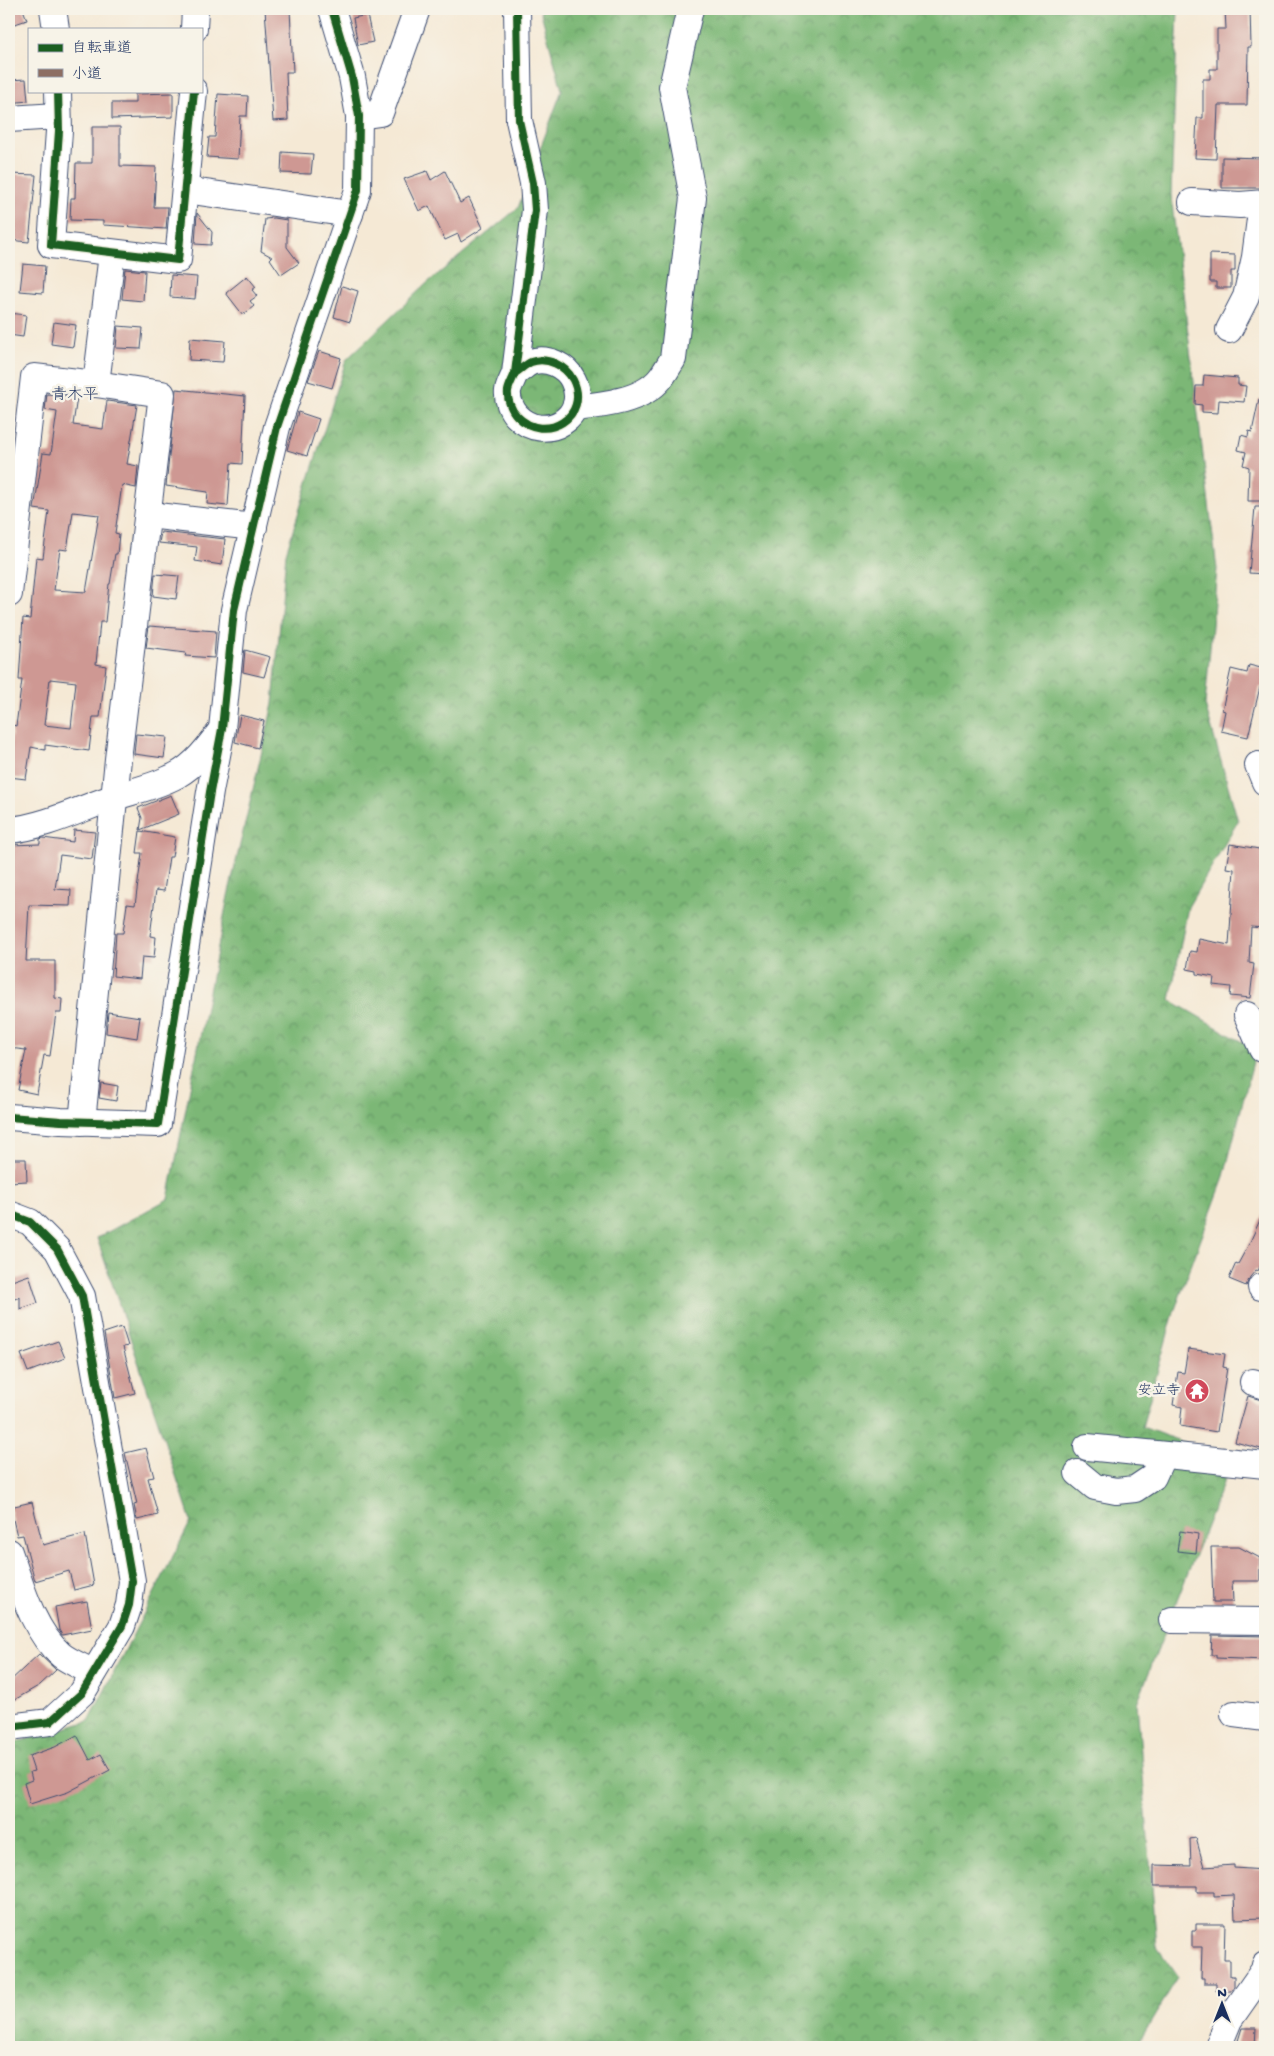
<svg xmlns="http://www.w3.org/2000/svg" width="1274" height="2056" font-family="'Gochi Hand','Klee One',sans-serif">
<defs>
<pattern id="forest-crowns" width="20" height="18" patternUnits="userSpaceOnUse" patternTransform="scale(1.25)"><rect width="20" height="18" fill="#7bb776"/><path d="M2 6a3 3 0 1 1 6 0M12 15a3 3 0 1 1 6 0" fill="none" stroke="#649564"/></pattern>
</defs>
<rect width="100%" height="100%" fill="#f7f3e8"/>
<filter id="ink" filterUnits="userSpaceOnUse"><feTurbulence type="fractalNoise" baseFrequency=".02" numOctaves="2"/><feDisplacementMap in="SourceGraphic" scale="10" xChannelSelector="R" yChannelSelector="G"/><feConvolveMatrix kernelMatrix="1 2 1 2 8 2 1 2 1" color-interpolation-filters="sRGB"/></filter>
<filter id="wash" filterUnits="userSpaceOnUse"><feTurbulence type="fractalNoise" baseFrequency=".0096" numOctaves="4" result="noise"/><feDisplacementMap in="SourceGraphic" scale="20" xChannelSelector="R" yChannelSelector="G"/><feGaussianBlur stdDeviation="1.12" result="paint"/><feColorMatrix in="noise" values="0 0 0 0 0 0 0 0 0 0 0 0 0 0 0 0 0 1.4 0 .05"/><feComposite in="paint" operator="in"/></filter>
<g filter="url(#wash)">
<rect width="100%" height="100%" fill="#f5e9d5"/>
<polygon fill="url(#forest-crowns)" stroke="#4b736a" points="540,9 1178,9 1171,195 1217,569 1205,705 1238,821 1188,907 1170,1000 1256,1050 1223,1180 1174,1312 1142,1427 1232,1460 1137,1703 1157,1947 1178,1977 1136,2047 9,2047 9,1739 14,1743 89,1721 191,1521 97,1238 168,1199 228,896 273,704 286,553 346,360 426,284 518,208 562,90"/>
<g id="blocks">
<g fill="#ce9893" fill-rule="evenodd">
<polygon points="9,9 23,9 27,20 9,26"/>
<polygon points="265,9 290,9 293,72 286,72 288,120 273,121"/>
<polygon points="1225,9 1250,9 1251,47 1248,47 1247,105 1218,105 1216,159 1195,158 1197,118 1203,118 1203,79 1210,79 1210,69 1217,69 1217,29 1226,29"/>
<polygon points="367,15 373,42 358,45 353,18"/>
<polygon points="26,79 28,101 9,103 9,80"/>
<polygon points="173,93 173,117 112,119 112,103 135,103 135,94"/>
<polygon points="218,94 248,96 247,116 240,116 238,159 207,157 209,137 215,137"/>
<polygon points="92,127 120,127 120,166 156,167 154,207 168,207 166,229 103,225 103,221 70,220 71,198 75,198 76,163 92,163"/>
<polygon points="282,152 313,154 311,174 281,173"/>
<polygon points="1222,157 1265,158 1265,188 1222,188"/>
<polygon points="427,171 431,180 445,171 460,203 469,198 483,228 461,242 458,234 445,240 429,206 419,211 404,179"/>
<polygon points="9,174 36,175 29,242 9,240 11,195 9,195"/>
<polygon points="197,213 212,232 211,245 195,244"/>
<polygon points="274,218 287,220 287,247 299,263 281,275 270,259 272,257 261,251 265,219"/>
<polygon points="1210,254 1235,255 1235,271 1231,271 1231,288 1216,288 1216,282 1210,282"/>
<polygon points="23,264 45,266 43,293 20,291"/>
<polygon points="125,269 145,271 143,301 122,299"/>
<polygon points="171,275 197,277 195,299 170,297"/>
<polygon points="247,276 256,287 252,290 257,296 250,301 254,306 243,315 226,293"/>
<polygon points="342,286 358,291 350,322 334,317"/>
<polygon points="9,313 26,315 23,337 9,335"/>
<polygon points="54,322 76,325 73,347 51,344"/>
<polygon points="118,326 143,328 141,349 116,348"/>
<polygon points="190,338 225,341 223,362 189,360"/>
<polygon points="319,351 341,358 332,388 308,381"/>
<polygon points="1204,375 1238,378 1238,385 1246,386 1244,402 1219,400 1218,413 1202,412 1202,405 1195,404 1196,386 1203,386"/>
<polygon points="176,389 245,396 242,464 231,463 228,506 207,504 208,492 166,486"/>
<path d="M47 394 77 397 73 425 103 429 107 401 137 405 127 464 138 466 136 488 122 485 115 533 119 534 117 554H115L110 584H109L105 622H100L96 664 106 666 100 717H93L89 751 45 745V750L31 747 26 779 9 777V754L13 725 16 726 22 680H19L23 618 30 619 36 557 43 558 49 511 34 509 43 453 51 454 57 412 45 410ZM73 512 99 515 86 592 54 590 60 549 67 550ZM50 679 76 682 71 728 44 725Z"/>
<polygon points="1259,399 1265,400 1265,501 1248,501 1249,467 1243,465 1246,452 1238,450 1241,435 1248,437 1249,431 1252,432"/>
<polygon points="298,412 319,419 307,456 287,450"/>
<polygon points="1255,507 1265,507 1265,574 1249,573"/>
<polygon points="161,532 225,539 222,565 195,561 197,547 159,543"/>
<polygon points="155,574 179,576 176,599 153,596"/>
<polygon points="149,626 216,631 214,658 185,656 186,653 146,648"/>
<polygon points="245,650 270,657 264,677 243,672"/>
<polygon points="1249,665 1265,669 1265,688 1260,687 1248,737 1221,731 1225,711 1222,710 1231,669 1247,673"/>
<polygon points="240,715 264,721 258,748 235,742"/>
<polygon points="136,734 167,737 164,758 134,754"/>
<polygon points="171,795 179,814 140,830 142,818 138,808"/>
<polygon points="74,830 95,832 92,859 60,855 55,889 71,890 70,906 29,905 26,961 55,961 55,998 62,999 61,1013 56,1013 50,1056 44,1055 37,1094 18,1090 26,1050 9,1048 9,845 40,844 40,839 43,838 73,842"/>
<polygon points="140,831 175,837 172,857 169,857 164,891 156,890 150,936 156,937 154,958 142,957 140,979 113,976 116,933 123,933 127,904 135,905 142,853 137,853"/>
<polygon points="1230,844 1265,850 1265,928 1251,927 1249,963 1254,964 1250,998 1230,996 1231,987 1213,985 1214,977 1197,974 1197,971 1187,969 1190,951 1197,952 1199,939 1229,945 1234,869 1226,868"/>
<polygon points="108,1012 140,1017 137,1038 106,1033"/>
<polygon points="101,1083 118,1086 116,1101 99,1098"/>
<polygon points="9,1159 26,1159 27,1181 9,1182"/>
<polygon points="1265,1209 1265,1255 1258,1271 1256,1270 1250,1277 1246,1286 1229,1279 1236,1263 1238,1264 1250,1242"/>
<polygon points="29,1275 38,1303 20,1309 20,1297 9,1301 9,1282"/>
<polygon points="122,1327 128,1346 123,1347 135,1393 115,1398 104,1333"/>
<polygon points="58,1341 65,1358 28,1372 21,1354"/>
<polygon points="1188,1349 1225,1354 1223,1367 1227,1368 1217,1432 1180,1426 1182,1407 1173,1405 1178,1372 1184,1373"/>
<polygon points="1248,1396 1265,1401 1265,1450 1235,1442"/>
<polygon points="146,1448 154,1477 148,1478 158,1515 137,1520 134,1505 137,1504 125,1453"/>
<polygon points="32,1502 43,1545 85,1534 94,1585 74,1590 69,1571 35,1581 23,1535 17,1536 10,1507"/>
<polygon points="1180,1531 1198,1534 1196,1553 1177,1551"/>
<polygon points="1211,1547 1239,1547 1260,1558 1260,1581 1232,1581 1233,1602 1213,1602"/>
<polygon points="87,1601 92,1629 62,1635 59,1630 55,1607"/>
<polygon points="1212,1635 1265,1636 1265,1660 1216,1658 1216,1655 1211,1655"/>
<polygon points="39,1654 56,1670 40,1685 9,1703 9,1682"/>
<polygon points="77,1735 90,1760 101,1754 110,1770 68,1792 30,1804 24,1783 32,1780 30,1772 34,1771 29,1756 55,1747"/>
<polygon points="1196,1838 1204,1867 1234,1865 1234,1868 1265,1870 1264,1918 1235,1919 1234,1895 1214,1896 1214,1892 1197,1892 1197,1886 1154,1886 1154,1865 1191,1866 1190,1839"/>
<polygon points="1196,1924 1225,1924 1224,1960 1230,1960 1230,1976 1234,1976 1234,1987 1231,1991 1216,1991 1216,1983 1204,1983 1204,1978 1201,1978 1202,1947 1192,1947 1192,1931 1196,1931"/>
<polygon points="1242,2028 1256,2028 1255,2047 1236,2047"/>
</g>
</g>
</g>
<g filter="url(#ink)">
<use href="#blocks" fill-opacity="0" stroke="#3c4b70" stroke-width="1"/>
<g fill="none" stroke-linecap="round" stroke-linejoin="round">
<defs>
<g id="minor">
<polyline points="53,9 56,29"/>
<polyline points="194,29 195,9"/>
<polyline points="58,91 59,131 51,245 178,260 194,91"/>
<polyline points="359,116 380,113 417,9"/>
<polyline points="9,119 57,116"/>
<polyline points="185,190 350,214"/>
<polyline points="1192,202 1240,205 1265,203"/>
<polyline points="1229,330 1246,297 1255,257 1262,204"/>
<path d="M515 373C520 370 526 364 531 362 547 356 566 366 573 380 591 416 545 445 517 416 511 410 507 399 508 391 509 385 513 379 515 373L535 210 533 183 519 120 517 9"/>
<polyline points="96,384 112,254"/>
<path d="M575 408C602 405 642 401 660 379 665 373 669 365 673 359L693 198 672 87 690 9"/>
<polyline points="148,515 254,527"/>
<polyline points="9,594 34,377 96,384 162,394 118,759 82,1122"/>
<polyline points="1258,765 1265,782"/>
<path d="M9 830C44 827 82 808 115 797 137 790 157 786 177 775 195 765 208 748 220 732"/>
<polyline points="1247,1015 1262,1049 1265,1049"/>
<polyline points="9,1117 61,1121 158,1124 210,792 222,729 234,610 277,427 358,190 359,116 352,77 332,9"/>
<polyline points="9,1214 30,1222 57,1249 82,1296 132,1581 129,1605 122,1626 82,1693 50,1722 9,1727"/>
<polyline points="1261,1287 1265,1288"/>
<polyline points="1253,1382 1265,1386"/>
<polyline points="1087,1447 1265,1465"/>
<polyline points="1078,1473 1095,1487 1116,1491 1135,1489 1153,1477 1163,1455"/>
<path d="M9 1552C21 1586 33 1631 61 1655 70 1662 83 1667 92 1672"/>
<polyline points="1172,1620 1265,1621"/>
<polyline points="1234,1714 1265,1718"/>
<polyline points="1218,2047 1229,2020 1264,1970 1265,1965"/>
</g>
</defs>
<use href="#minor" stroke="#3c4b70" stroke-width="28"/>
<use href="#minor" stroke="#fff" stroke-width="26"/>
<polyline stroke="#8d6e63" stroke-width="6" stroke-dasharray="12 6" stroke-linecap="butt" points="1264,1970 1265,1970"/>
<defs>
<g id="cycleway">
<polyline points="58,91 59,131 51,245 178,260 194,91"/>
<path d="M515 373C520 370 526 364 531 362 547 356 566 366 573 380 591 416 545 445 517 416 511 410 507 399 508 391 509 385 513 379 515 373L535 210 533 183 519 120 517 9"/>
<polyline points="9,1117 61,1121 158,1124 210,792 222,729 234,610 277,427 358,190 359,116 352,77 332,9"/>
<polyline points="9,1214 30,1222 57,1249 82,1296 132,1581 129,1605 122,1626 82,1693 50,1722 9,1727"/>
</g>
</defs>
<use href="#cycleway" stroke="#f7f3e8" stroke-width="11"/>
<use href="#cycleway" stroke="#1b5e20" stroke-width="8"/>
</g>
</g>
<defs>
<symbol id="temple-disc" viewBox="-11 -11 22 22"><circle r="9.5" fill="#d1495b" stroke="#f7f3e8"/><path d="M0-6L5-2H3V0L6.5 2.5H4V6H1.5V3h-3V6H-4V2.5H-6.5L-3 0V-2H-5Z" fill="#fff"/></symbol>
</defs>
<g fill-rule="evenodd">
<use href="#temple-disc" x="1183" y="1377" width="28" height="28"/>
</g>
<g text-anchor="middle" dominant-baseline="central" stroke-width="5" stroke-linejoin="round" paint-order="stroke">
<g font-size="14" fill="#1b2f5e" stroke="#f7f3e8" text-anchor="end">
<text x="1180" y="1391">安立寺</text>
</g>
<g font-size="16" fill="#1b2f5e" stroke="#f7f3e8">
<text x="75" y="396">青木平</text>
</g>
</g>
<rect width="1274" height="2056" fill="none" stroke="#f7f3e8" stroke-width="30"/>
<rect x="28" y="28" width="175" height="65" fill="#f7f3e8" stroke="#9fa5b1"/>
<rect x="38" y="44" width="25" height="8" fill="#1b5e20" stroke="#9fa5b1"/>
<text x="72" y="52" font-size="15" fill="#1b2f5e">自転車道</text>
<rect x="38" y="69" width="25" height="8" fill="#8d6e63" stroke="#9fa5b1"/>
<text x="72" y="78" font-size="15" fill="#1b2f5e">小道</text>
<g transform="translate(1222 2004)" stroke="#f7f3e8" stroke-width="4" paint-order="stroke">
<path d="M0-4L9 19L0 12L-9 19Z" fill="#1b2f5e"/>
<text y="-8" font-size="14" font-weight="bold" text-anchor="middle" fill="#1b2f5e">N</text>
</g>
</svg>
